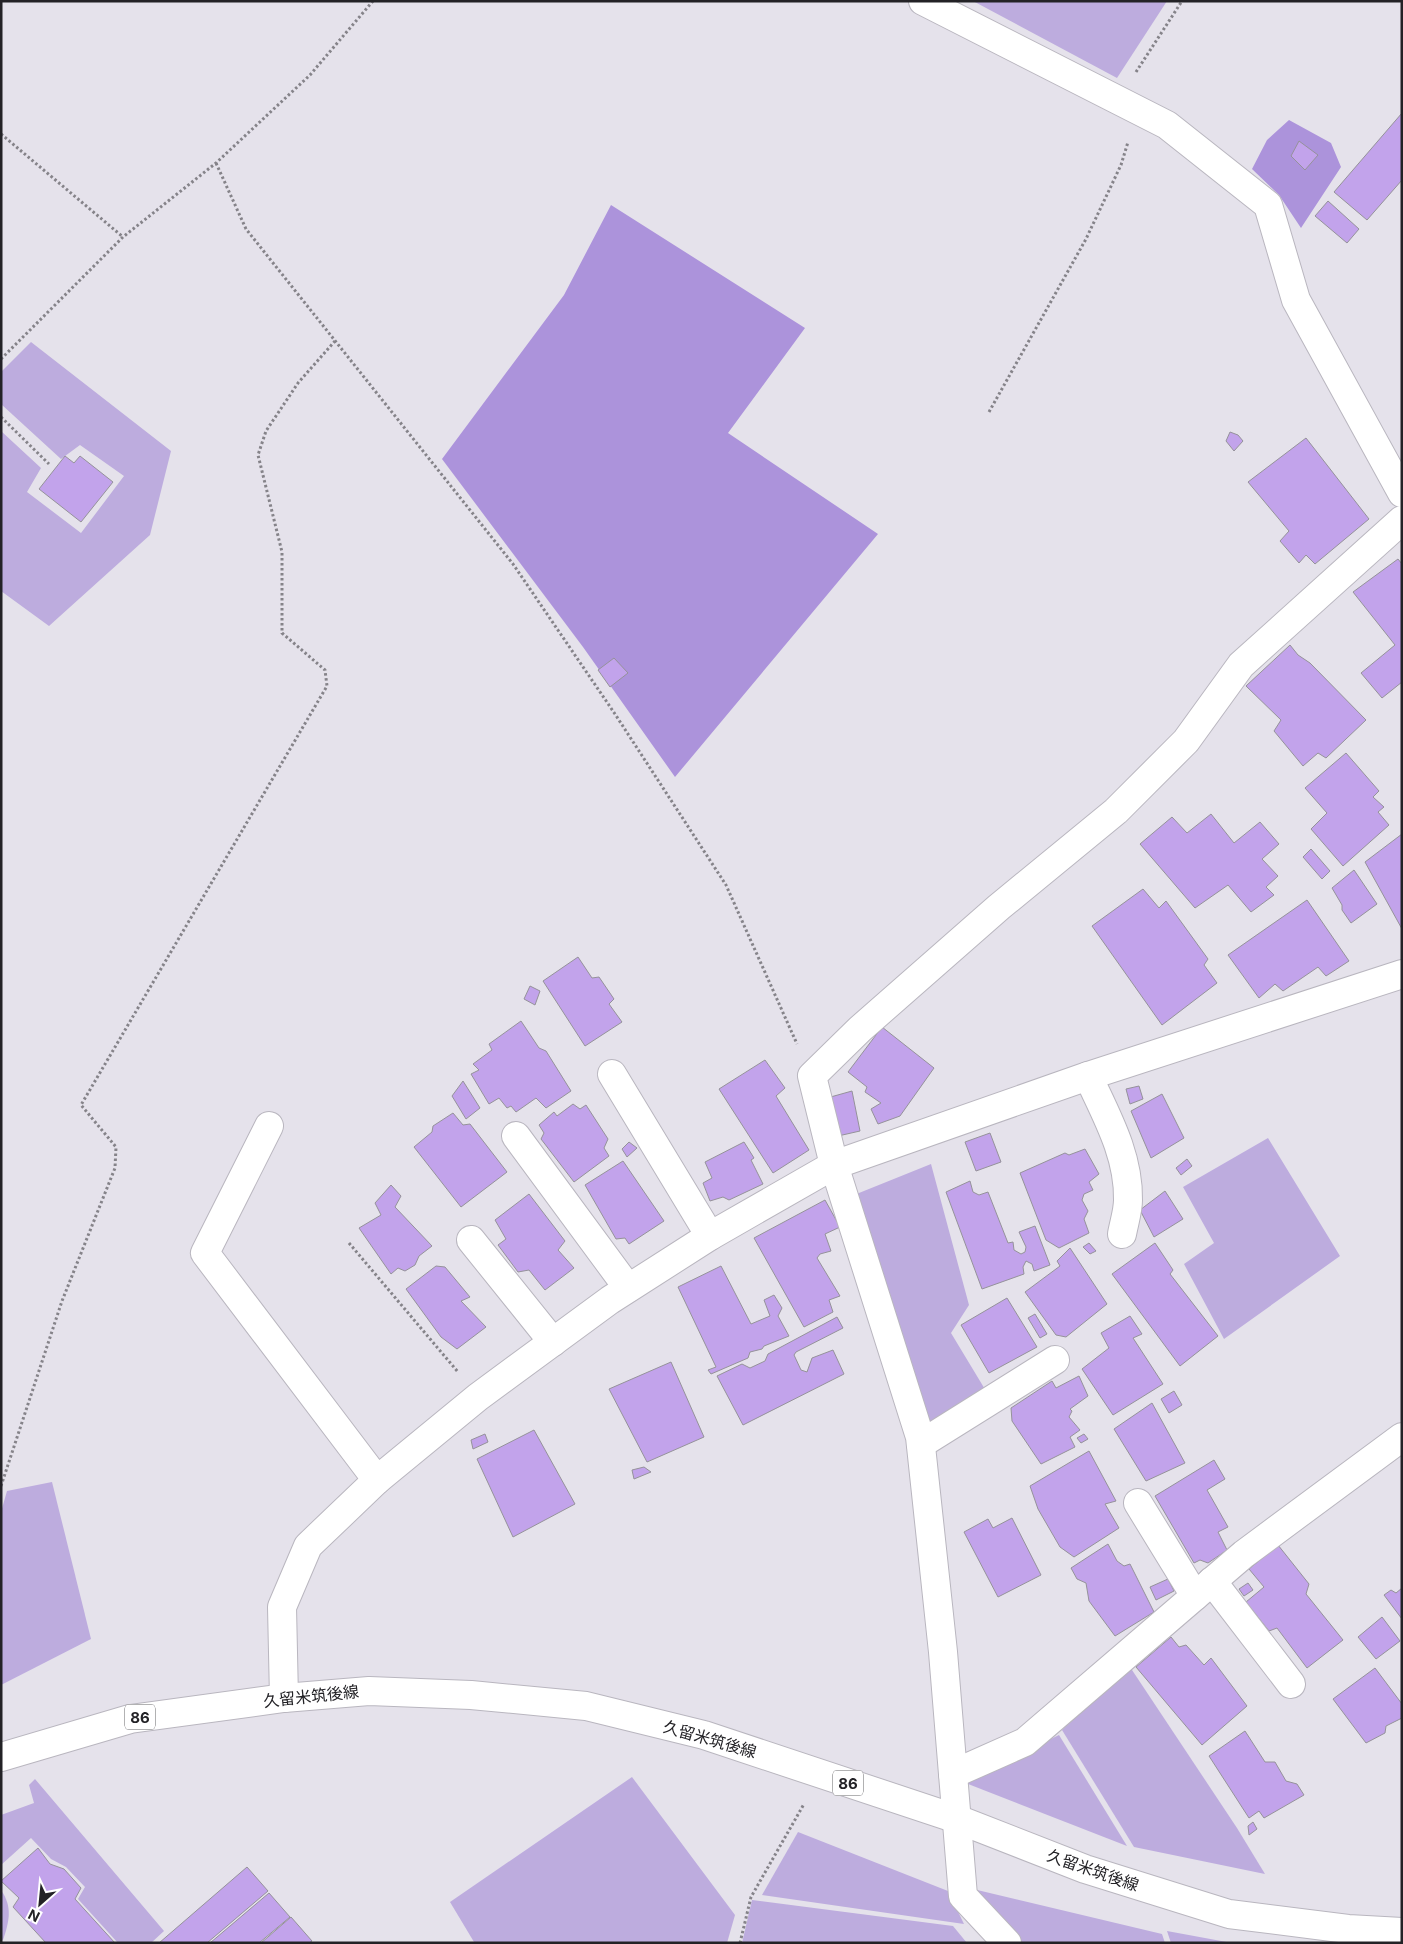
<svg xmlns="http://www.w3.org/2000/svg" width="1403" height="1944" font-family="Inter,'Noto Sans JP',sans-serif">
<rect width="100%" height="100%" fill="#e5e2eb"/>
<g fill="#bdacde">
<polygon points="973,1 1167,1 1117,78"/>
<polygon points="31,342 171,451 150,535 49,626 1,591 1,431 41,468 27,492 81,533 124,476 80,445 61,459 1,404 1,372"/>
<polygon points="1268,1138 1340,1256 1224,1339 1184,1264 1214,1243 1183,1187"/>
<polygon points="931,1164 969,1305 951,1333 986,1391 932,1428 854,1195"/>
<polygon points="52,1482 91,1639 1,1685 1,1512 7,1491"/>
<polygon points="1130,1667 1237,1828 1265,1874 1134,1847 1062,1730"/>
<polygon points="1059,1735 1127,1846 963,1782"/>
<polygon points="632,1777 735,1915 727,1943 473,1943 474,1942 450,1902"/>
<polygon points="35,1779 164,1931 151,1943 118,1943 78,1899 85,1887 66,1867 51,1859 31,1838 1,1865 1,1815 34,1803 29,1785"/>
<polygon points="798,1832 948,1891 964,1924 762,1895"/>
<polygon points="973,1889 1162,1934 1165,1943 1008,1943"/>
<path d="M1 1890C13 1907 9 1922 3 1940L1 1939Z"/>
<polygon points="752,1900 953,1926 967,1943 742,1943"/>
<polygon points="1167,1931 1232,1943 1171,1943"/>
</g>
<g fill="#ac93db">
<polygon points="1289,120 1331,143 1341,167 1301,228 1279,195 1252,169 1267,140"/>
<polygon points="611,205 805,328 728,433 878,534 675,777 583,647 442,459 564,295"/>
</g>
<g fill="#c2a3eb" stroke="#95929a">
<polygon points="1402,113 1402,180 1367,220 1334,192"/>
<polygon points="1299,141 1318,155 1305,170 1291,156"/>
<polygon points="1328,201 1359,229 1347,243 1315,216"/>
<polygon points="1230,432 1238,435 1243,441 1234,451 1226,441"/>
<polygon points="1306,438 1369,519 1315,564 1306,555 1299,563 1280,541 1289,531 1248,482"/>
<polygon points="65,456 74,463 80,456 113,482 81,522 39,489"/>
<polygon points="1398,559 1402,564 1402,682 1382,698 1361,673 1395,645 1353,592"/>
<polygon points="1290,645 1298,655 1310,663 1366,720 1326,758 1318,753 1303,766 1274,731 1281,720 1246,686"/>
<polygon points="614,658 628,673 610,687 598,670"/>
<polygon points="1346,753 1379,791 1373,797 1384,807 1378,812 1389,825 1343,866 1311,829 1327,813 1305,788"/>
<polygon points="1211,814 1234,843 1260,822 1279,844 1262,859 1278,876 1266,887 1274,895 1251,912 1228,885 1195,908 1140,844 1172,817 1187,833"/>
<polygon points="1402,834 1402,929 1365,862"/>
<polygon points="1311,849 1330,871 1322,879 1303,857"/>
<polygon points="1354,870 1377,904 1351,923 1342,910 1342,905 1332,888"/>
<polygon points="1143,889 1159,908 1166,901 1208,959 1204,965 1217,983 1162,1025 1092,926"/>
<polygon points="1307,900 1349,961 1326,976 1318,967 1283,991 1275,984 1259,998 1228,955"/>
<polygon points="578,957 592,978 599,977 614,999 609,1004 622,1022 585,1046 543,981"/>
<polygon points="530,986 540,991 535,1005 524,999"/>
<polygon points="521,1021 539,1048 546,1051 571,1091 546,1108 536,1098 516,1112 511,1106 507,1108 499,1098 489,1104 471,1074 479,1070 473,1064 492,1050 489,1044"/>
<polygon points="882,1027 934,1068 900,1116 878,1124 871,1109 881,1103 865,1092 867,1087 848,1072"/>
<polygon points="765,1060 785,1088 776,1096 809,1150 773,1173 719,1089"/>
<polygon points="463,1081 480,1108 466,1119 452,1096"/>
<polygon points="1139,1086 1143,1099 1130,1104 1126,1089"/>
<polygon points="852,1091 860,1131 838,1136 827,1098"/>
<polygon points="1162,1094 1184,1138 1151,1158 1131,1111"/>
<polygon points="573,1104 580,1109 586,1105 608,1139 604,1148 609,1156 574,1182 541,1139 544,1133 539,1125 554,1112 557,1116"/>
<polygon points="453,1113 463,1125 470,1124 507,1172 461,1207 414,1147 432,1132 433,1126"/>
<polygon points="990,1133 1001,1162 976,1171 965,1142"/>
<polygon points="629,1142 637,1148 627,1157 622,1149"/>
<polygon points="744,1142 754,1158 751,1160 763,1184 729,1200 723,1197 710,1201 703,1183 712,1178 705,1162"/>
<polygon points="1085,1149 1099,1174 1089,1182 1093,1190 1084,1194 1082,1200 1088,1211 1084,1219 1089,1233 1059,1248 1046,1240 1020,1173 1065,1153 1069,1155"/>
<polygon points="1187,1159 1192,1166 1181,1175 1176,1168"/>
<polygon points="623,1161 664,1221 629,1244 625,1238 616,1239 585,1185"/>
<polygon points="970,1181 973,1192 979,1195 988,1192 1008,1243 1013,1242 1014,1250 1021,1254 1025,1252 1026,1247 1019,1232 1035,1226 1050,1265 1034,1271 1032,1264 1026,1261 1023,1267 1024,1274 982,1289 946,1192"/>
<polygon points="391,1185 401,1196 395,1207 432,1246 419,1256 415,1265 405,1271 398,1268 391,1274 359,1228 381,1215 375,1203"/>
<polygon points="1165,1191 1183,1219 1154,1237 1140,1210"/>
<polygon points="529,1194 565,1241 558,1250 574,1268 545,1290 529,1270 518,1272 498,1245 506,1239 495,1220"/>
<polygon points="825,1200 840,1227 825,1234 831,1251 820,1254 817,1258 840,1296 829,1300 833,1312 804,1327 754,1238"/>
<polygon points="1089,1243 1096,1251 1090,1254 1083,1247"/>
<polygon points="1155,1243 1173,1270 1170,1274 1218,1336 1180,1366 1112,1274"/>
<polygon points="1070,1248 1107,1304 1066,1337 1056,1335 1025,1292 1060,1266 1057,1261"/>
<polygon points="436,1266 445,1267 470,1297 461,1301 486,1327 457,1349 441,1337 406,1289"/>
<polygon points="721,1266 751,1324 770,1316 764,1300 774,1295 782,1308 778,1316 789,1336 764,1346 762,1349 750,1352 748,1358 711,1374 708,1370 716,1367 678,1287"/>
<polygon points="1007,1298 1037,1347 989,1373 961,1325"/>
<polygon points="1035,1314 1047,1334 1040,1338 1028,1318"/>
<polygon points="1130,1316 1142,1334 1133,1338 1163,1384 1113,1415 1082,1369 1109,1348 1101,1333"/>
<polygon points="837,1317 843,1328 796,1352 794,1355 801,1370 807,1372 812,1358 833,1350 844,1374 743,1425 717,1376 742,1364 750,1368 765,1361 768,1354"/>
<polygon points="671,1362 704,1437 647,1462 609,1389"/>
<polygon points="1079,1376 1088,1396 1070,1409 1072,1411 1069,1417 1080,1430 1070,1437 1075,1447 1041,1464 1012,1421 1011,1408 1052,1381 1056,1388"/>
<polygon points="1174,1391 1182,1405 1169,1413 1161,1399"/>
<polygon points="1152,1403 1185,1463 1146,1481 1114,1429"/>
<polygon points="534,1430 575,1504 513,1537 477,1459"/>
<polygon points="485,1434 488,1442 473,1449 471,1440"/>
<polygon points="1084,1434 1088,1439 1081,1443 1077,1438"/>
<polygon points="1089,1451 1116,1501 1105,1504 1119,1528 1074,1557 1060,1547 1038,1509 1030,1486"/>
<polygon points="1214,1460 1225,1479 1207,1490 1228,1527 1218,1532 1227,1550 1208,1563 1200,1560 1194,1563 1155,1496"/>
<polygon points="644,1467 651,1472 634,1479 632,1470"/>
<polygon points="1012,1518 1041,1575 998,1597 964,1532 988,1519 993,1528"/>
<polygon points="1108,1544 1117,1561 1124,1566 1130,1564 1154,1612 1115,1636 1089,1601 1086,1583 1077,1579 1071,1568"/>
<polygon points="1278,1545 1309,1584 1306,1594 1343,1640 1307,1668 1277,1628 1269,1631 1246,1602 1264,1587 1249,1569"/>
<polygon points="1168,1579 1174,1591 1156,1600 1150,1587"/>
<polygon points="1248,1583 1253,1590 1244,1596 1239,1589"/>
<polygon points="1402,1588 1402,1619 1384,1595 1391,1590 1396,1593"/>
<polygon points="1382,1617 1400,1641 1376,1659 1358,1637"/>
<polygon points="1171,1637 1179,1647 1186,1645 1204,1665 1211,1658 1247,1706 1202,1745 1136,1667"/>
<polygon points="1375,1668 1402,1704 1402,1718 1386,1726 1385,1733 1366,1743 1333,1699"/>
<polygon points="1245,1731 1265,1762 1275,1762 1286,1781 1297,1784 1304,1795 1264,1818 1259,1811 1249,1818 1209,1756"/>
<polygon points="1253,1822 1257,1829 1249,1835 1248,1826"/>
<polygon points="38,1848 50,1864 64,1869 81,1888 75,1899 115,1943 46,1943 13,1907 19,1898 1,1881"/>
<polygon points="247,1867 268,1891 207,1943 159,1943"/>
<polygon points="269,1893 290,1917 259,1943 210,1943"/>
<polygon points="291,1917 312,1941 309,1943 261,1943"/>
</g>
<g fill="none" stroke-linecap="round" stroke-linejoin="round">
<defs>
<g id="minor">
<polyline points="923,1 1167,125 1268,205 1296,300 1402,493"/>
<polyline points="612,1074 710,1236"/>
<path d="M1088 1076C1106 1115 1129 1155 1128 1200 1128 1211 1124 1223 1122 1234"/>
<polyline points="269,1126 205,1253 377,1480"/>
<polyline points="516,1136 628,1288"/>
<polyline points="471,1240 553,1342"/>
<polyline points="921,1444 1055,1360"/>
<polyline points="1138,1503 1195,1596"/>
<polyline points="1212,1581 1291,1684"/>
<polyline points="284,1698 282,1607 308,1546 377,1480 478,1397 610,1300 710,1236 834,1165 1088,1076 1402,974"/>
<polyline points="953,1774 1025,1742 1244,1554 1402,1437"/>
<polyline points="1007,1943 963,1896 943,1652 920,1437 834,1165 812,1076 860,1029 999,907 1116,811 1186,741 1241,665 1402,520"/>
</g>
<polyline id="major" points="1,1757 130,1719 284,1698 369,1691 471,1695 586,1706 704,1735 957,1819 1085,1869 1229,1914 1348,1929 1402,1932"/>
</defs>
<use href="#minor" stroke="#b9b6bf" stroke-width="30"/>
<use href="#major" stroke="#b9b6bf" stroke-width="30"/>
<g stroke="#858389" stroke-width="3" stroke-dasharray="2.5 2.5" stroke-linecap="butt">
<polyline points="1136,72 1182,1"/>
<polyline points="1,134 123,237"/>
<polyline points="216,163 246,229 513,564 615,714 726,885 797,1044"/>
<polyline points="1,359 123,237 216,163 310,75 373,1"/>
<polyline points="989,412 1086,239 1121,165 1128,142"/>
<polyline points="1,417 49,464"/>
<polyline points="349,1243 458,1372"/>
<polyline points="1,1486 62,1301 115,1168 116,1147 81,1105 327,686 325,670 282,633 282,552 258,455 266,431 298,383 335,341"/>
<polyline points="740,1943 751,1897 804,1804"/>
</g>
<use href="#minor" stroke="#fff" stroke-width="28"/>
<use href="#major" stroke="#fff" stroke-width="28"/>
</g>
<g text-anchor="middle" dominant-baseline="central" stroke-width="4" stroke-linejoin="round" paint-order="stroke">
<g fill="#fff" stroke="#656467" stroke-width="1">
<rect x="125" y="1704.5" width="30" height="25" rx="4"/>
<rect x="833" y="1770.5" width="30" height="25" rx="4"/>
</g>
<g font-size="15" font-weight="bold" fill="#232226">
<text x="140" y="1717">86</text>
<text x="848" y="1783">86</text>
</g>
<g font-size="16" fill="#232226" stroke="#fff">
<text transform="translate(311 1696) rotate(-6)">久留米筑後線</text>
<text transform="translate(710 1739) rotate(16)">久留米筑後線</text>
<text transform="translate(1093 1870) rotate(19)">久留米筑後線</text>
</g>
</g>
<rect width="1403" height="1944" fill="none" stroke="#232226" stroke-width="5"/>
<g transform="translate(40 1904) rotate(207)" stroke="#ffffff" stroke-width="4" paint-order="stroke">
<path d="M0-4L9 19L0 12L-9 19Z" fill="#232226"/>
<text y="-8" font-size="14" font-weight="bold" text-anchor="middle" fill="#232226">N</text>
</g>
</svg>
